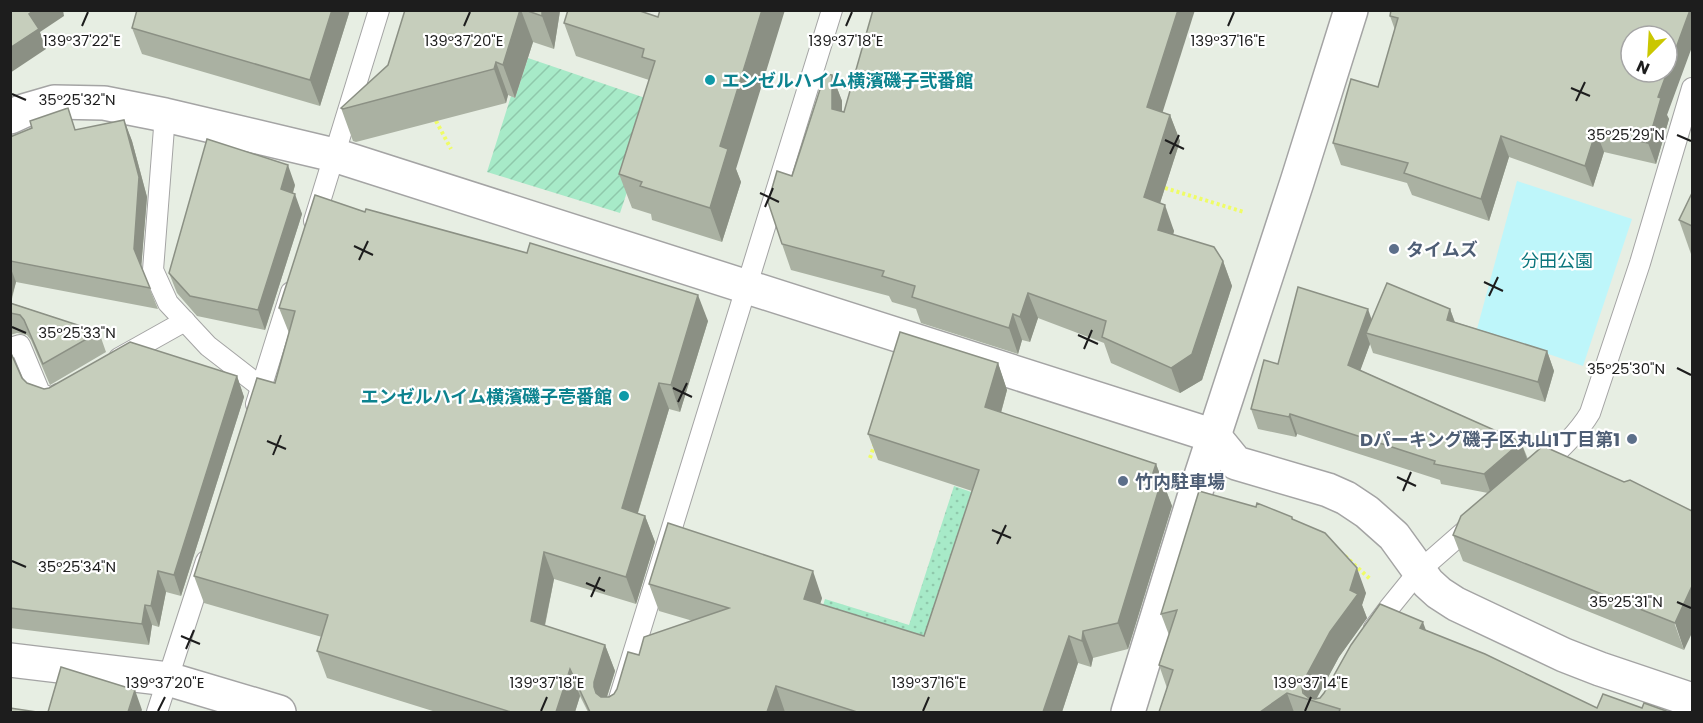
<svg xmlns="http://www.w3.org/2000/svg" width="1703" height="723" font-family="Poppins,'Noto Sans JP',sans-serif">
<defs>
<pattern id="grass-dots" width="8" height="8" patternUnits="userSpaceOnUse" patternTransform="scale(1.5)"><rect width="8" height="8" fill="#a7eac8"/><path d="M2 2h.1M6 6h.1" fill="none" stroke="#8fc8ab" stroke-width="1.8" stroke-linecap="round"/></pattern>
<pattern id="garden-furrows" width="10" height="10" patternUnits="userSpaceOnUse" patternTransform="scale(1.5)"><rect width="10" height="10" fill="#a7eac8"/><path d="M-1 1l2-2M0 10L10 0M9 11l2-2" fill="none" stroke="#8fc8ab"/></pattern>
</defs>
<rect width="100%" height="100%" fill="#e7eee3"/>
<polygon fill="url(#grass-dots)" points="954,486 977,494 935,662 817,625 825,599 909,625"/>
<polygon fill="#bef6fa" points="1517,181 1632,219 1583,366 1477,329"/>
<polygon fill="url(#garden-furrows)" points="528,58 657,102 620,213 487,172 511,96 515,98"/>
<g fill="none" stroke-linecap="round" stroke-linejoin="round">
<defs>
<g id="lane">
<polyline points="165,115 153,270 168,303 208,346 261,387"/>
<polyline points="314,221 379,10"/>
<polyline points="10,348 20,345 40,393 51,398 58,394"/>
<polyline points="119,358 185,321"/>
<polyline points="256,404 291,292"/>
<path d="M1537 470C1556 454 1577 435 1590 413L1640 263 1692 88"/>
<polyline points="1374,628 1389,608 1419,571 1475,522"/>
<polyline points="157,712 206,561"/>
<polyline points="615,712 832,10"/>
</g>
<g id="street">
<polyline points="10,117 23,111 54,102 104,103 165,115 334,155 1214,436 1236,463 1328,490 1346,498 1367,512 1394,536 1428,583 1439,593 1456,604 1564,655 1600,669 1692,700"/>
<polyline points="10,660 168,679 279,712"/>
<polyline points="1128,712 1196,491 1297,182 1351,10"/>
</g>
</defs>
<use href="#lane" stroke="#a4a4a4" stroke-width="22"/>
<use href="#street" stroke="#a4a4a4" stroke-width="36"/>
<g stroke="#effc66" stroke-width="4" stroke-dasharray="3 3" stroke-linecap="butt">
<polyline points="436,121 451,149"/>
<polyline points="1165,188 1244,212"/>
<polyline points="870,458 875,443"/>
<polyline points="1345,556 1370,579"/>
</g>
<use href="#lane" stroke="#fff" stroke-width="20"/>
<use href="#street" stroke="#fff" stroke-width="33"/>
</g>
<g fill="#aab1a2">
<polygon points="137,10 350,10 320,106 142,54 132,28"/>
<polygon points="405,10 559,10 560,11 554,49 533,42 515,98 508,95 506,103 356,142 353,141 341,108 388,65"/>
<polygon points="1391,10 1667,115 1669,119 1656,164 1604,152 1593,187 1509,157 1489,221 1412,195 1407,183 1341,165 1333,143 1378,87 1395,30 1390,16"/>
<polygon points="658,17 736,169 741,182 722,242 652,220 651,214 632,208 619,174 649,80 576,56 564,23"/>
<polygon points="832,75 842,101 842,112 844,112 1162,113 1170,115 1180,141 1160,203 1174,231 1173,235 1223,261 1232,286 1202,380 1180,393 1111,363 1104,343 1038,318 1030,342 1022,340 1018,354 921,323 916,309 892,302 889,296 791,270 782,244 792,176"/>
<polygon points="124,120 132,141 147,197 141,267 158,309 16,282 11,303 99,332 106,352 50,385 31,340 27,335 17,333 10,335 10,137 75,130"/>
<polygon points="295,185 293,193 302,214 265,330 197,316 177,293 169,273"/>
<polygon points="1692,193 1692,254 1691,254 1679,220"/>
<polygon points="365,212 708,321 680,412 669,409 638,513 645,516 655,542 636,604 554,579 545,626 605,645 615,671 607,697 614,694 639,655 693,621 659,611 649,584 822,598 820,604 924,636 972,491 878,460 868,434 998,363 1007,390 1001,413 1156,464 1172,506 1128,649 1093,658 1091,667 1078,663 1062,712 588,712 580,696 575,712 436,712 327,678 317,651 322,637 204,603 194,576 275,383 289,333 279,308"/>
<polygon points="1450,309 1455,322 1547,351 1554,371 1545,402 1373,353 1370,344 1360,370 1521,442 1528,459 1624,482 1684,650 1463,561 1453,535 1488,493 1441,484 1440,480 1297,434 1296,437 1258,429 1251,409 1278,364 1372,319"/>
<polygon points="10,351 22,378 27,383 44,389 237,376 244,397 181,596 166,592 159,627 152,625 149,645 10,628"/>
<polygon points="1292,517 1293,519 1366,593 1362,605 1367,618 1339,657 1317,698 1320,698 1426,630 1597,708 1642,708 1669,712 1159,712 1167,688 1159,665 1169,635 1161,614"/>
</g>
<g fill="#8b9084">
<polygon points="34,10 63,10 64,16 40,32 46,49 10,73 10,48 29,14"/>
<polygon points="332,10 350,10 320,106 310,80"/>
<polygon points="520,10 521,10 533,42 515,98 503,65"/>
<polygon points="542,10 560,11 554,49 542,16"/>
<polygon points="762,10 785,10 736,169 741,182 722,242 710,208 720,146"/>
<polygon points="1178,10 1195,10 1156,133 1147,107"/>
<polygon points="1690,10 1692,10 1692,47 1667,115 1669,119 1656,164 1648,143 1658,97"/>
<polygon points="496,62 508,95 506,103 494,69"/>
<polygon points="832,75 842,101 842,134 832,109"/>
<polygon points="1170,115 1180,141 1154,222 1144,197"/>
<polygon points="124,120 132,141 147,197 141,270 134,249"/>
<polygon points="1596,131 1604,152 1593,187 1585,166"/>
<polygon points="1501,136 1509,157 1489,221 1481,199"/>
<polygon points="288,165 295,185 288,209 281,189"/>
<polygon points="295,194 302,214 265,330 258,310"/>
<polygon points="1165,205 1174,231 1167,255 1158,230"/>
<polygon points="1223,261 1232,286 1202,380 1180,393 1171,368"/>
<polygon points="10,266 16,282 10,303"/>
<polygon points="1028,293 1038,318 1030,342 1020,317"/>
<polygon points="698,295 708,321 680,412 671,385"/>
<polygon points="1368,309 1375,329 1366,333 1370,344 1355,385 1348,365"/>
<polygon points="1450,309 1457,329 1447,320"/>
<polygon points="1013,314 1022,340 1018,354 1009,328"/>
<polygon points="1547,351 1554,371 1545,402 1538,382"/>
<polygon points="998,363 1007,390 995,434 985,407"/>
<polygon points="237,376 244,397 181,596 174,575"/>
<polygon points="659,383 669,409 631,535 622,508"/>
<polygon points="1290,414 1297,434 1296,437 1289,417"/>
<polygon points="1521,442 1528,462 1491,494 1484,474"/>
<polygon points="1156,464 1172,506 1128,649 1118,623 1152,476"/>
<polygon points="645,516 655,542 636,604 626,577"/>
<polygon points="544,552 554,579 540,648 531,621"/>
<polygon points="1357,568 1366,593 1362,605 1367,618 1339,657 1315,701 1306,699 1302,687 1303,682 1350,590"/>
<polygon points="158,571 166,592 159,627 151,606"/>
<polygon points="813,571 822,598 813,626 804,599"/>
<polygon points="1692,586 1692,633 1684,650 1675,623"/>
<polygon points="145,605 152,625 149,645 142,624"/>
<polygon points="1423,622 1432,647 1420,628"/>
<polygon points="1083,631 1093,658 1091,667 1082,641"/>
<polygon points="1069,636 1078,663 1062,712 1043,712"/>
<polygon points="605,645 615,671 603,709 594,687 594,682"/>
<polygon points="570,669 580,696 575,712 556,712"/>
<polygon points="776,686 785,712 767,712"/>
<polygon points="135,690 142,710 141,712 128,712"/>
<polygon points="1287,693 1294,712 1260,712"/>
</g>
<g fill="#c6cebc" stroke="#8b9084" stroke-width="1.5" fill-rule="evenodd">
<polygon points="10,10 34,10 29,14 39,29 10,48"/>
<polygon points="137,10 332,10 310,80 132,28"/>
<polygon points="405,10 520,10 503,65 496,62 494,69 343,109 341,108 388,65"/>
<polygon points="525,10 542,10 542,16"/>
<polygon points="568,10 637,10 658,17 660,10 762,10 720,146 728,149 710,208 640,186 642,182 619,174 655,61 642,57 644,49 564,23"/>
<polygon points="873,10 1178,10 1147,107 1170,115 1144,197 1165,205 1158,230 1214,247 1223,261 1192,354 1171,368 1102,337 1106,321 1028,293 1020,317 1013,314 1009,328 912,297 915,286 882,276 884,271 782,244 768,202 777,171 792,176 825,74 832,75 832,109 844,112"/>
<path d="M1391 10H1690L1658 97 1661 98 1648 143 1596 131 1585 166 1501 136 1481 199 1404 173 1408 163 1333 143 1351 79 1378 87 1398 18 1390 16ZM1631 36H1667V72H1631Z"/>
<polygon points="68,108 75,130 124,120 139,177 134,249 150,288 10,261 10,137 32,128 30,121"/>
<polygon points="207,139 288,165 281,189 295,194 258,310 190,296 169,273"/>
<polygon points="1692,193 1692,226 1679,220"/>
<polygon points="315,195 365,212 366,209 527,253 530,243 698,295 671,385 659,383 622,508 645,516 626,577 544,552 531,621 605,645 594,682 594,687 596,693 601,697 609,697 614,694 617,689 628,652 639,655 644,637 729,608 649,584 668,523 813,571 804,599 924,636 979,470 868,434 900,332 998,363 985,407 1156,464 1152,476 1162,479 1118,623 1083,631 1082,641 1069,636 1043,712 857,712 776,686 767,712 590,712 570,669 556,712 511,712 317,651 328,615 194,576 257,378 275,383 295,311 279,308"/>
<polygon points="1387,283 1450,309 1447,320 1547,351 1538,382 1366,333"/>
<polygon points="1298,287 1368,309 1348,365 1521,442 1484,474 1434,464 1435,461 1290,414 1289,417 1251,409 1264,360 1278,364"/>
<polygon points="10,303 99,332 43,364 24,320 20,315 10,313"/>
<polygon points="130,342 237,376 174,575 158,571 151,606 145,605 142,624 10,608 10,351 22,378 27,383 44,389 49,388"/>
<polygon points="1543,446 1624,482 1630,480 1692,511 1692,586 1675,623 1453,535 1461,516"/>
<polygon points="1199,491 1256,507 1257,503 1292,517 1292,519 1325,533 1357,568 1350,590 1358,594 1330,632 1303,682 1302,687 1303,693 1309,698 1315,699 1320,698 1324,693 1351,645 1380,604 1423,622 1420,628 1485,654 1597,708 1603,694 1642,708 1644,703 1669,712 1339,712 1340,709 1287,693 1260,712 1159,712 1173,670 1159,665 1177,610 1161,614"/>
<polygon points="61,667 135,690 128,712 48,712"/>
<polygon points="10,708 37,712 10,712"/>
</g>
<path fill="none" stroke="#1d1d1d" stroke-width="2" d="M82 26 88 12M464 26 470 12M846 26 852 12M1228 26 1234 12M1571 88 1590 96M12 94 26 100M1576 101 1585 82M1677 135 1691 141M1165 140 1184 149M1170 154 1179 135M760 193 779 202M765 207 773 188M354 246 373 255M359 260 368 241M1484 282 1503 291M1489 296 1498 277M12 327 26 333M1078 335 1098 344M1084 349 1092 330M1677 368 1691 375M673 388 692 397M678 402 687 383M267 441 286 449M273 455 281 435M1397 477 1416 486M1403 491 1411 472M992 530 1011 538M997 544 1006 525M12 561 26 567M586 583 605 591M591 597 600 577M1677 602 1691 608M181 636 200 644M186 649 194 630M158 711 165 697M541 711 547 697M923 711 929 697M1305 711 1311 697"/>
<g fill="#0f9aa8" stroke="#fff" stroke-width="2">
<circle cx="710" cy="80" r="6"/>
<circle cx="624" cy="396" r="6"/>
</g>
<g fill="#5c6f8a" stroke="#fff" stroke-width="2">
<circle cx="1394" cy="249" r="6"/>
<circle cx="1632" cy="439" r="6"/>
<circle cx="1123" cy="481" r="6"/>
</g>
<g text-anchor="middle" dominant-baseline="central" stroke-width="4.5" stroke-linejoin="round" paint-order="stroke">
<g font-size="18" font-weight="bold" fill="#0d838f" stroke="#fff" text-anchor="start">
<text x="722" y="80">エンゼルハイム横濱磯子弐番館</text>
<text x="612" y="396" text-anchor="end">エンゼルハイム横濱磯子壱番館</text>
</g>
<g font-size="18" font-weight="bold" fill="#4e5e75" stroke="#fff" text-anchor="start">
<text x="1406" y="249">タイムズ</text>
<text x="1620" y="439" text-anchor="end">Dパーキング磯子区丸山1丁目第1</text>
<text x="1135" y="481">竹内駐車場</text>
</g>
<g font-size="18" fill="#0a757c" stroke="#fff">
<text x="1557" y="260">分田公園</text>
</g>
</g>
<g font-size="15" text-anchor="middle" fill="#1d1d1d" stroke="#fff" stroke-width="4.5" stroke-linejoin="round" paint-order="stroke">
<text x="82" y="46">139°37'22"E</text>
<text x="1228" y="46">139°37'16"E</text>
<text x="464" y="46">139°37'20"E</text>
<text x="846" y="46">139°37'18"E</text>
<text x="77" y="105">35°25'32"N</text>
<text x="1626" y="140">35°25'29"N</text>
<text x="77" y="338">35°25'33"N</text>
<text x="1626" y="374">35°25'30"N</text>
<text x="77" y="572">35°25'34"N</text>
<text x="1626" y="607">35°25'31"N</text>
<text x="165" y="688">139°37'20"E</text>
<text x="547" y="688">139°37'18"E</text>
<text x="929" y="688">139°37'16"E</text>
<text x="1311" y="688">139°37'14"E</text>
</g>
<rect width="1703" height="723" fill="none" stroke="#1d1d1d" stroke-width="24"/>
<g transform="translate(1649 54) rotate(204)"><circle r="28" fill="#ffffff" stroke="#a5a5a5" stroke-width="1.5"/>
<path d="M0-4.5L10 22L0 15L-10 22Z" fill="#cac700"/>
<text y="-9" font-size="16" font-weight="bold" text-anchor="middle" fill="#1d1d1d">N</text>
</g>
</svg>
